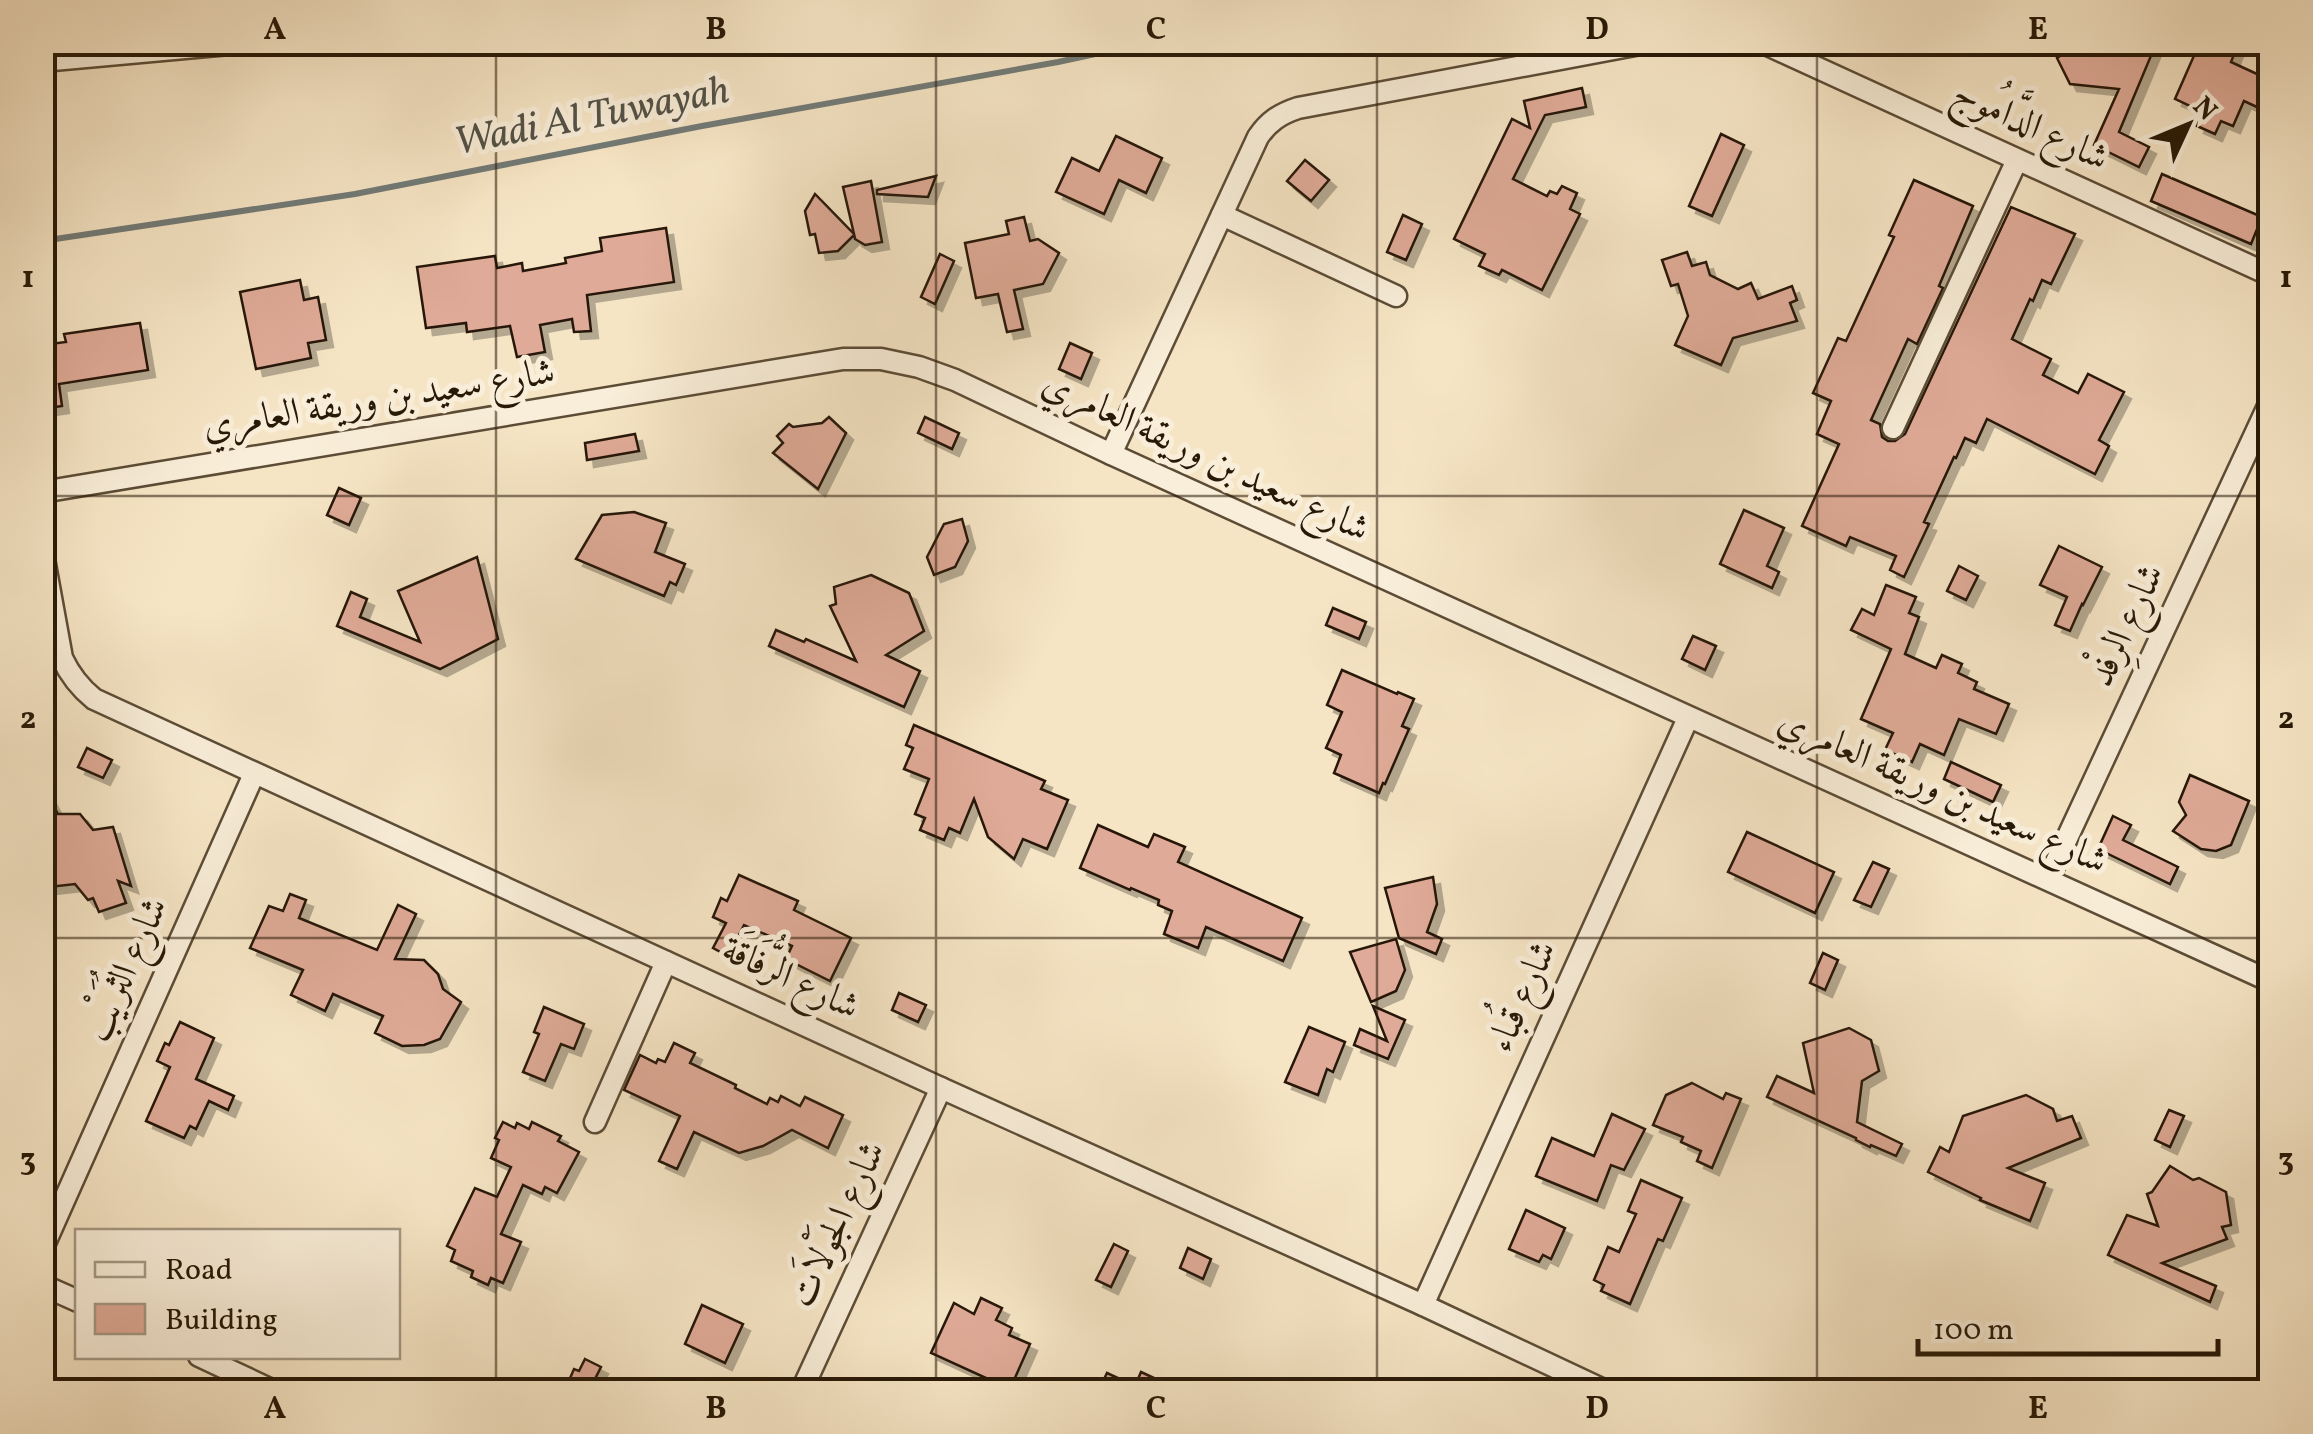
<svg xmlns="http://www.w3.org/2000/svg" width="2313" height="1434" font-family="Vollkorn,Amiri,serif">
<defs>
<filter id="shadow"><feDropShadow dx="7" dy="7" stdDeviation="0" flood-color="#0004"/></filter>
</defs>
<rect width="100%" height="100%" fill="#f6e5c5"/>
<filter id="stains"><feTurbulence type="fractalNoise" baseFrequency=".002" numOctaves="4"/><feColorMatrix values="0 0 0 0 .2 0 0 0 0 .09 0 0 0 0 .02 0 0 0 .5 -.17"/></filter>
<radialGradient id="worn" r=".72"><stop offset=".6" stop-color="#630" stop-opacity="0"/><stop offset="1" stop-color="#630" stop-opacity=".3"/></radialGradient>
<g fill="none" stroke-linecap="round" stroke-linejoin="round">
<polyline stroke="#727b77" stroke-width="6" points="42,241 355,194 702,126 1058,62 1151,42"/>
</g>
<g fill="#dfaa97" stroke="#281907" stroke-width="2.5" filter="url(#shadow)">
<polygon points="2071,42 2133,42 2153,51 2119,132 2149,147 2139,167 2094,145 2119,89 2070,84 2057,58 2066,52"/>
<polygon points="2200,42 2239,42 2231,62 2270,80 2259,108 2244,101 2233,126 2221,121 2215,134 2197,126 2203,112 2175,99"/>
<polygon points="1582,88 1586,107 1545,115 1513,179 1547,196 1550,191 1557,194 1562,186 1577,193 1570,209 1580,214 1542,290 1502,270 1499,275 1479,266 1485,254 1454,239 1512,119 1530,128 1524,101"/>
<polygon points="1721,134 1744,145 1712,216 1689,206"/>
<polygon points="1116,136 1162,158 1146,193 1119,180 1104,214 1056,192 1072,158 1099,171"/>
<polygon points="1305,160 1329,180 1311,201 1287,181"/>
<polygon points="2162,174 2262,217 2251,244 2151,201"/>
<polygon points="936,176 928,197 877,194 877,190"/>
<polygon points="1914,180 1973,206 1939,286 1943,288 1917,344 1908,339 1871,420 1880,424 1882,437 1888,441 1895,441 1905,434 2011,207 2075,234 2051,284 2042,280 2033,301 2030,299 2012,339 2051,359 2043,375 2078,393 2088,374 2124,392 2099,440 2109,446 2095,474 1987,419 1976,443 1965,438 1956,458 1954,457 1924,522 1929,524 1904,577 1890,570 1896,556 1850,537 1846,546 1802,526 1839,444 1817,434 1831,401 1813,393 1838,338 1846,341 1894,237 1889,235"/>
<polygon points="871,181 882,242 865,245 855,239 854,235 838,251 819,253 815,234 810,235 805,211 815,194 854,234 843,187"/>
<polygon points="1403,215 1422,224 1406,260 1387,252"/>
<polygon points="1024,217 1030,241 1038,239 1059,253 1043,284 1014,290 1023,329 1007,332 998,294 976,298 965,243 1009,234 1006,221"/>
<polygon points="666,228 674,282 587,295 591,331 574,332 572,319 540,325 545,352 517,357 510,326 467,332 466,323 426,328 417,267 495,256 497,268 522,263 523,271 566,263 565,258 602,251 600,238"/>
<polygon points="1687,252 1692,266 1706,262 1710,275 1738,289 1751,283 1758,299 1792,286 1797,300 1790,303 1797,321 1733,338 1721,365 1675,345 1688,316 1678,284 1671,286 1662,260"/>
<polygon points="940,254 954,261 935,304 921,297"/>
<polygon points="300,280 304,300 318,297 326,340 308,343 311,358 256,369 240,292"/>
<polygon points="140,323 148,370 59,384 62,406 42,409 42,345 66,342 64,334"/>
<polygon points="1070,343 1092,353 1081,379 1059,369"/>
<polygon points="829,417 846,433 818,489 773,453 783,443 777,436 789,424 793,427 822,423"/>
<polygon points="925,417 959,433 952,449 918,433"/>
<polygon points="635,434 639,451 587,460 585,443"/>
<polygon points="339,488 361,498 349,525 327,515"/>
<polygon points="1744,510 1784,528 1767,566 1779,572 1772,588 1720,564"/>
<polygon points="634,512 666,523 655,552 685,564 676,585 670,582 664,596 576,559 602,515"/>
<polygon points="962,519 968,541 955,567 934,575 927,557 944,524"/>
<polygon points="2059,546 2102,567 2083,605 2082,604 2070,631 2055,625 2067,597 2040,585"/>
<polygon points="477,557 498,639 440,669 337,626 351,592 367,599 360,617 420,642 398,591"/>
<polygon points="1959,566 1978,576 1966,600 1947,591"/>
<polygon points="871,575 909,593 924,631 886,655 920,671 904,707 769,646 776,630 804,642 806,639 856,661 830,606 836,604 834,587"/>
<polygon points="1886,585 1916,597 1909,613 1919,617 1905,654 1936,668 1942,655 1962,664 1958,673 1977,682 1974,689 2009,704 1996,734 1959,719 1944,755 1920,744 1912,762 1885,750 1893,733 1861,719 1891,649 1851,630 1862,609 1874,615"/>
<polygon points="1333,608 1366,622 1359,639 1326,625"/>
<polygon points="1693,636 1716,646 1705,670 1682,659"/>
<polygon points="1342,670 1397,694 1398,692 1414,699 1402,726 1409,729 1385,784 1383,783 1379,793 1334,773 1341,755 1326,748 1342,712 1327,705"/>
<polygon points="914,725 1045,781 1041,789 1068,800 1047,849 1023,839 1014,859 988,837 974,799 960,833 949,828 944,840 920,830 925,818 915,814 929,779 904,769 913,748 906,745"/>
<polygon points="87,748 112,760 103,778 78,767"/>
<polygon points="1951,762 2001,785 1993,802 1944,779"/>
<polygon points="2190,775 2249,801 2231,845 2216,851 2201,849 2173,831 2186,815 2179,802"/>
<polygon points="42,784 58,814 80,814 93,830 113,827 131,886 118,881 126,903 99,912 93,898 88,900 75,884 49,887 42,881"/>
<polygon points="2113,816 2131,825 2123,840 2178,867 2170,884 2098,849"/>
<polygon points="1098,825 1148,847 1154,834 1185,847 1178,862 1302,918 1283,961 1206,927 1198,948 1164,934 1172,911 1158,905 1159,900 1131,888 1130,890 1080,868"/>
<polygon points="1747,832 1834,872 1815,913 1728,872"/>
<polygon points="1873,862 1889,869 1871,907 1854,900"/>
<polygon points="739,875 798,901 794,910 851,938 830,981 786,959 792,946 744,925 728,956 713,948 726,923 713,917 721,898 727,901"/>
<polygon points="1433,877 1437,904 1427,932 1442,939 1436,954 1399,938 1385,888"/>
<polygon points="290,894 306,900 299,918 377,950 398,905 416,914 395,959 424,960 438,974 443,989 461,1002 440,1039 424,1045 402,1046 375,1033 383,1016 333,994 325,1011 291,995 303,970 250,948 269,906 283,911"/>
<polygon points="1396,939 1405,970 1396,991 1371,1002 1350,952"/>
<polygon points="1823,953 1838,960 1825,990 1810,983"/>
<polygon points="899,993 926,1005 918,1022 892,1010"/>
<polygon points="1373,1006 1405,1020 1388,1059 1354,1045 1360,1029 1387,1041"/>
<polygon points="544,1007 584,1024 574,1049 561,1044 545,1081 523,1072 539,1034 534,1032"/>
<polygon points="180,1022 214,1038 196,1079 234,1096 228,1110 209,1101 196,1129 190,1126 184,1138 146,1121 170,1067 157,1061 165,1043 169,1045"/>
<polygon points="1309,1027 1345,1042 1333,1072 1327,1069 1318,1095 1285,1082"/>
<polygon points="1849,1028 1871,1040 1879,1071 1862,1081 1857,1122 1902,1144 1896,1156 1871,1145 1870,1147 1856,1140 1856,1138 1767,1097 1777,1076 1814,1093 1803,1043"/>
<polygon points="674,1043 695,1053 690,1063 736,1085 735,1088 767,1104 770,1098 778,1102 781,1096 800,1106 805,1097 843,1115 828,1148 792,1130 763,1146 739,1153 694,1132 677,1169 659,1161 680,1116 624,1090 640,1055 656,1063 658,1059 665,1062"/>
<polygon points="1692,1083 1723,1099 1726,1093 1741,1099 1712,1168 1697,1161 1701,1151 1681,1142 1683,1137 1653,1125 1666,1095"/>
<polygon points="2026,1095 2053,1109 2057,1121 2072,1116 2081,1138 2008,1168 2045,1183 2030,1221 1980,1200 1981,1198 1928,1172 1940,1147 1949,1152 1963,1116"/>
<polygon points="2169,1110 2184,1116 2170,1147 2155,1140"/>
<polygon points="1612,1114 1645,1129 1624,1170 1611,1165 1597,1201 1536,1176 1552,1138 1594,1156"/>
<polygon points="503,1122 515,1128 517,1123 529,1129 532,1122 561,1136 558,1141 579,1152 557,1193 545,1187 542,1194 523,1185 501,1234 521,1242 503,1283 491,1278 488,1285 471,1277 473,1271 451,1261 455,1250 447,1246 475,1188 497,1197 511,1167 491,1158 499,1140 495,1138"/>
<polygon points="2170,1166 2193,1180 2199,1178 2226,1192 2231,1225 2222,1227 2227,1239 2162,1263 2216,1286 2210,1302 2108,1255 2127,1215 2158,1226 2147,1194 2152,1192"/>
<polygon points="1641,1180 1682,1198 1663,1241 1658,1239 1630,1304 1601,1291 1604,1285 1594,1280 1608,1247 1619,1252 1636,1214 1628,1211"/>
<polygon points="1526,1210 1565,1228 1551,1259 1543,1255 1539,1262 1509,1249"/>
<polygon points="1114,1244 1128,1251 1111,1287 1096,1280"/>
<polygon points="1188,1248 1211,1259 1203,1279 1180,1268"/>
<polygon points="981,1298 1002,1308 996,1320 1012,1328 1009,1335 1030,1344 1010,1389 931,1353 954,1303 974,1314"/>
<polygon points="702,1305 743,1324 725,1363 685,1344"/>
<polygon points="585,1359 601,1367 595,1379 622,1392 564,1392 574,1369 579,1371"/>
<polygon points="1141,1372 1184,1392 1098,1392 1107,1373 1135,1386"/>
</g>
<g fill="none" stroke-linecap="round" stroke-linejoin="round">
<defs>
<g id="minor">
<polyline points="1761,42 2270,275"/>
<polyline points="42,61 251,42"/>
<polyline points="1222,215 1396,296"/>
<polyline points="1893,428 2017,160"/>
<path d="M1111 454 1258 137C1269 121 1280 114 1298 108L1651 42"/>
<polyline points="42,492 843,359 881,359 919,367 955,380 1111,454 2270,981"/>
<path d="M42 548 62 658C70 675 79 687 94 699L941 1088 1423 1305 1608 1392"/>
<polyline points="2048,879 2270,402"/>
<polyline points="595,1122 666,962"/>
<polyline points="42,1250 254,774"/>
<polyline points="42,1285 78,1301"/>
<polyline points="1423,1305 1688,718"/>
<polyline points="199,1356 276,1392"/>
<polyline points="801,1392 941,1088"/>
</g>
</defs>
<use href="#minor" stroke="#5c4c36" stroke-width="25"/>
<use href="#minor" stroke="#f9eed9" stroke-width="20"/>
</g>
<path fill="none" stroke="#281907" stroke-width="2.5" stroke-opacity="0.55" d="M496 42V1392M936 42V1392M1377 42V1392M1817 42V1392M42 496H2270M42 938H2270"/>
<g text-anchor="middle" dominant-baseline="central" stroke-width="10" stroke-linejoin="round" paint-order="stroke">
<g font-size="38" fill="#281907" stroke="#f9eed9">
<text transform="translate(2030 127) rotate(25)">شارع الدَّامُوج</text>
<text transform="translate(379 401) rotate(-9)">شارع سعيد بن وريقة العامري</text>
<text transform="translate(1205 458) rotate(25)">شارع سعيد بن وريقة العامري</text>
<text transform="translate(2128 626) rotate(-65)">شارع الرِفْد</text>
<text transform="translate(1942 793) rotate(24)">شارع سعيد بن وريقة العامري</text>
<text transform="translate(128 970) rotate(-66)">شارع الثُرَيْب</text>
<text transform="translate(790 980) rotate(25)">شارع الرُّفَاقَة</text>
<text transform="translate(1524 997) rotate(-66)">شارع قُباء</text>
<text transform="translate(839 1225) rotate(-65)">شارع الجَوْلاَت</text>
</g>
<g font-size="40" font-style="italic" fill="#535248" stroke="#f9eed9">
<text transform="translate(592 118) rotate(-11)">Wadi Al Tuwayah</text>
</g>
</g>
<rect width="2313" height="1434" fill="none" stroke="#f6e5c5" stroke-width="110"/>
<rect x="75" y="1229" width="325" height="130" fill="#f9eed9" stroke="#a59985" stroke-width="2.5"/>
<rect x="95" y="1262" width="50" height="15" fill="#f9eed9" stroke="#a59985" stroke-width="2.5"/>
<text x="165" y="1279" font-size="30" fill="#281907">Road</text>
<rect x="95" y="1304" width="50" height="30" fill="#dfaa97" stroke="#a59985" stroke-width="2.5"/>
<text x="165" y="1329" font-size="30" fill="#281907">Building</text>
<g transform="translate(2188 125) rotate(46)" stroke="#f9eed9" stroke-width="8" paint-order="stroke">
<path d="M0-8L18 38L0 25L-18 38Z" fill="#281907"/>
<text y="-15" font-size="28" font-weight="bold" text-anchor="middle" fill="#281907">N</text>
</g>
<path d="M1918 1339v15h300v-15" fill="none" stroke="#281907" stroke-width="5"/>
<text x="1933" y="1339" font-size="30" fill="#281907" stroke="#f9eed9" stroke-width="8" paint-order="stroke">100 m</text>
<rect x="55" y="55" width="2203" height="1324" fill="none" stroke="#281907" stroke-width="4"/>
<g font-size="32" text-anchor="middle" font-weight="bold" fill="#281907">
<text x="275" y="39">A</text>
<text x="716" y="39">B</text>
<text x="1156" y="39">C</text>
<text x="1597" y="39">D</text>
<text x="2038" y="39">E</text>
<text x="28" y="287">1</text>
<text x="2286" y="287">1</text>
<text x="28" y="728">2</text>
<text x="2286" y="728">2</text>
<text x="28" y="1170">3</text>
<text x="2286" y="1170">3</text>
<text x="275" y="1418">A</text>
<text x="716" y="1418">B</text>
<text x="1156" y="1418">C</text>
<text x="1597" y="1418">D</text>
<text x="2038" y="1418">E</text>
</g>
<rect width="100%" height="100%" filter="url(#stains)"/>
<rect width="100%" height="100%" fill="url(#worn)"/>
</svg>
